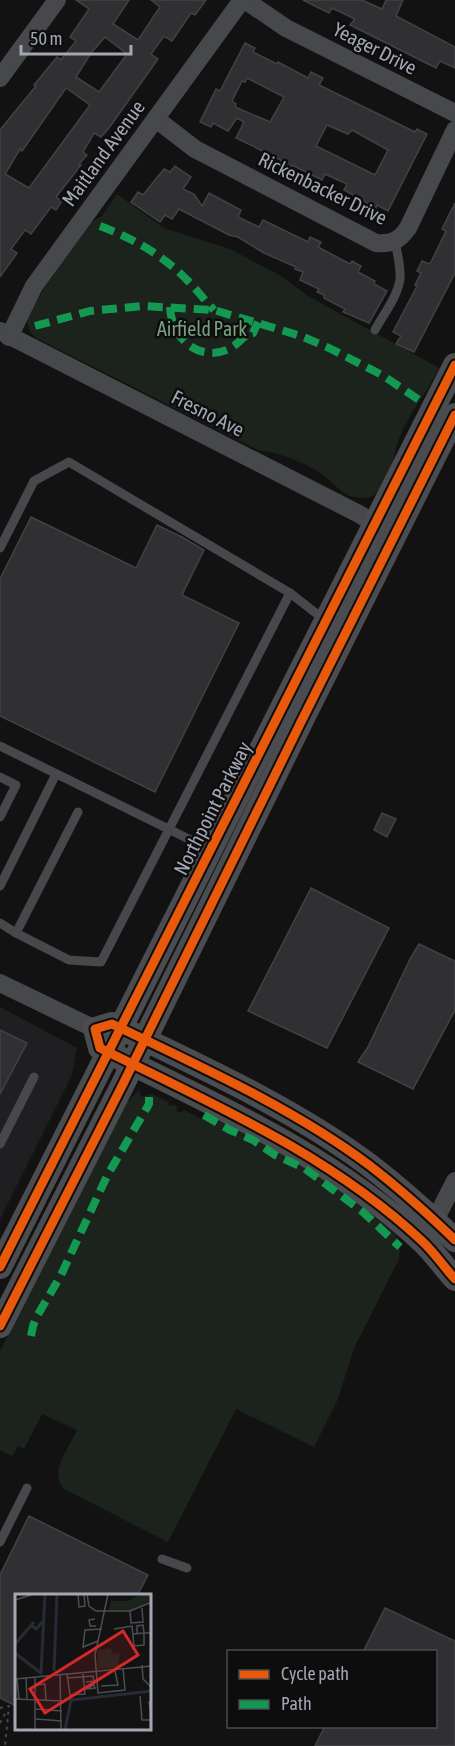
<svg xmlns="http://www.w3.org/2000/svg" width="455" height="1746" font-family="'Asap Condensed',sans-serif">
<rect width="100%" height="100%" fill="#121213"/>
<polygon fill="#1f1f21" points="0,1007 77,1048 72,1075 0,1219"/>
<g fill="#1c231d">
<path d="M117 194 164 228 230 249 281 276 308 296 439 368C428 392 410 411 400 436 393 454 392 477 378 492 371 500 356 499 348 495 338 490 331 480 322 474 303 462 281 453 258 450L36 338 30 332 27 320 45 287 90 223 102 216Z"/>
<path d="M139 1090 141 1097 152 1094 169 1102 168 1105 171 1106 172 1104 178 1107 176 1110 181 1113 184 1110 201 1119 205 1112 291 1158 342 1191 393 1232C400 1240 401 1248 399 1259L354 1348 338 1399 314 1447 236 1409 168 1542 64 1489C48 1472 70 1447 77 1430L42 1414 24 1449 18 1446 12 1456 0 1450V1351L125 1104Z"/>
</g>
<g fill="#303032" stroke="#424246" stroke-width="1.5" fill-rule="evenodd">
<path d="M76 0H129L113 24 138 40 160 7 151 0H206L195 15 191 13 172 41 164 36 151 54 158 59 109 128 101 137 94 133 83 152 87 155 79 164 81 165 56 197 62 201 56 210 51 207 31 234 25 230 11 249 17 253 0 277V130L36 86 34 85 57 57 61 60 76 41 70 37 89 9ZM105 37 127 54 99 92 76 77 91 53ZM66 88 90 105 29 188 5 174 20 149 22 151Z"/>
<polygon points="303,0 362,0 382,9 386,0 403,0 396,16 455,47 455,68 440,61 436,68 350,25 355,19 332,8 329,13"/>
<path d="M245 43 255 48 253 52 277 64 278 62 308 78 311 72 323 78 319 85 415 132 417 129 427 134 388 211 377 205 376 208 344 190 347 184 325 174 322 180 292 165 289 171 278 166 281 160 236 138 244 122 237 118 228 131 213 123 211 127 200 122 216 89 220 91ZM247 78 284 97 270 122 235 107 236 104 232 101 242 81 245 82ZM327 125 348 134 352 130 388 150 375 175 316 146Z"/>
<polygon points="175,166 191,177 183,189 194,194 202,206 209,193 241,210 238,217 259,227 263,220 308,242 310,237 321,242 318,247 350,264 352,261 361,266 358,272 375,281 374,284 387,291 369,323 343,312 345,309 324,298 324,295 317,292 319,289 300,280 303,272 295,269 296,267 264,253 238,237 229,235 179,209 172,219 165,215 160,222 131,202 138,192 143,195 164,169 170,172"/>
<polygon points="455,203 455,273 414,352 396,344 401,336 393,332 417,286 415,285 421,273 417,271 422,261 430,264 446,231 442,229"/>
<polygon points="31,517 136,568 157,525 182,537 204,550 182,595 239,623 155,792 0,716 0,579"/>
<polygon points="382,813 396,819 387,837 374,830"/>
<polygon points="311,888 389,928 327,1048 248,1011"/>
<polygon points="419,944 455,961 455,1010 413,1089 358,1062 368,1047 410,959"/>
<polygon points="0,1030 27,1043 0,1094"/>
<polygon points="29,1516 148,1575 137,1596 16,1596 16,1706 0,1698 0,1575"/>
<polygon points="385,1608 455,1641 455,1746 315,1746 325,1726 435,1726 435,1652 363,1652"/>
</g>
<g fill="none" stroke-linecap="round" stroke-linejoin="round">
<g stroke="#48494d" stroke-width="2" stroke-dasharray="3 4.5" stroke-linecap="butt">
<polyline points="0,1708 9,1706 5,1746"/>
<polyline points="0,1723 7,1710"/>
</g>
<g stroke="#47484b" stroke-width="9">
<path d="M375 330C383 315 398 296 400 279 401 266 397 253 395 241"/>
<polyline points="0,548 34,481 69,462 290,593 326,621"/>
<polyline points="0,746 209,849"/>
<polyline points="0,777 16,785 0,817"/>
<polyline points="78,812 16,933 69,960 101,962 290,593"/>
<polyline points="0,886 56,774"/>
<polyline points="0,923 16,933"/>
<polyline points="0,1144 34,1077"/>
<polyline points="0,1542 27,1488"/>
<polyline points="162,1559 187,1568"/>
</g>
<g stroke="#47484b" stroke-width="18">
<polyline points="245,0 286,28 455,113"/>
<polyline points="0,78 57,0"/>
<path d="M156 119 195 149 376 243C392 244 399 241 408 228L455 130"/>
<polyline points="0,331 359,514 385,530"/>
<polyline points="9,337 34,286 242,0"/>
<polyline points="0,983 95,1029"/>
<polyline points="430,1230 455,1181"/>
</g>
<g stroke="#4b4c4f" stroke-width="24">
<path d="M455 1240C428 1214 399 1188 369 1165 293 1108 197 1065 112 1024L95 1029 100 1048C212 1104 329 1154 422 1241 434 1252 444 1267 455 1279"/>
<polyline points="0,1267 455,365"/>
<polyline points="0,1326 123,1084 302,720 455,415"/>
</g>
<g stroke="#139951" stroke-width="8" stroke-dasharray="15 8" stroke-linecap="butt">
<path d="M100 226C132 238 161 254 185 278 196 288 204 300 214 310"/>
<path d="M170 307C171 338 199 363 229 349 238 345 244 334 253 333L258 322"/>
<polyline points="35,326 90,311 142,306 214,310 301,336 329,348 382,375 422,402"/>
<polyline points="204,1115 230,1130 253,1140 275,1155 304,1168 363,1212 400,1247"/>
<polyline points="31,1336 33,1326 36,1318 61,1275 107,1176 149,1104 149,1092"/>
</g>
<defs>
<g id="cycleway">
<path d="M455 1240C428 1214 399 1188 369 1165 293 1108 197 1065 112 1024L95 1029 100 1048C212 1104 329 1154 422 1241 434 1252 444 1267 455 1279"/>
<polyline points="0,1267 455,365"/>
<polyline points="0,1326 123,1084 302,720 455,415"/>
</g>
</defs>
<use href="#cycleway" stroke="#0d0d0e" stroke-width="13"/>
<use href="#cycleway" stroke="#e8590c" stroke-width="9"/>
</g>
<g text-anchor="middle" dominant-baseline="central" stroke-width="5" stroke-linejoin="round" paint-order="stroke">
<g font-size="20" fill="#a3a7b3" stroke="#0d0d0e">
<text transform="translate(375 48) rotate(27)">Yeager Drive</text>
<text transform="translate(103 153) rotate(-54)">Maitland Avenue</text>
<text transform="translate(323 188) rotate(26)">Rickenbacker Drive</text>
<text transform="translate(208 413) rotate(27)">Fresno Ave</text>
<text transform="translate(212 808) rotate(-63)">Northpoint Parkway</text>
</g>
<g font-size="20" fill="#7b9e7f" stroke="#0d0d0e">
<text x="202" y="328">Airfield Park</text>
</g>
</g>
<g transform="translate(15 1594)">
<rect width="136" height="136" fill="#121213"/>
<path d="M126 0H136V7L117 16H94L96 7H113ZM96 54 97 60 106 59 103 68 107 73 83 75V56Z" fill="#1c231d"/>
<path fill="none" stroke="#262c33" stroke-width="3" d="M16 31 21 35 29 26M0 50 19 28M0 59 26 79 30 0M39 77 42 0M50 136 56 106 137 97"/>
<path fill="none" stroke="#4c4e53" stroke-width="1.5" d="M63 0 64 13 70 12 69 0M72 0 74 12 81 17H115L137 8M93 0 80 61 83 99 110 96 108 74M0 6 19 0M115 17 116 29 128 28 127 14M80 25 74 26 75 32H81M99 35 117 32 119 52 129 51V39H137M118 40 129 39 128 31 122 32V40M83 47 68 53 70 36 87 35M127 71 128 85 137 94M45 80 46 136M52 80 55 101 70 100 68 80M11 84 12 105M52 84 78 82 79 87 71 88M0 85 137 72M2 85 4 105M79 87V91L71 95 80 94 79 91M21 91 30 90 31 107M86 92 103 91 100 77M125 102 127 126H137M0 105 48 107M134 107 136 126M21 115 47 117M21 125 47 127M20 136V83"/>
<path fill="#d62828" fill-opacity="0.15" stroke="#d62828" stroke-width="3" d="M108 37 123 61 30 119 15 95Z"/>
<rect width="136" height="136" fill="none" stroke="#a3a7b3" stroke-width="3"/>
</g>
<rect x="227" y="1650" width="210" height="78" fill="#0d0d0e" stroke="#494b50" stroke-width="1.5"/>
<rect x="239" y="1670" width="30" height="9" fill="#e8590c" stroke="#494b50" stroke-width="1.5"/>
<text x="281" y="1680" font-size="18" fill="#a3a7b3">Cycle path</text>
<rect x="239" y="1700" width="30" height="9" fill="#139951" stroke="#494b50" stroke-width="1.5"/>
<text x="281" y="1710" font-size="18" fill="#a3a7b3">Path</text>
<path d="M21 45v9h110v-9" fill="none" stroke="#a3a7b3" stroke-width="3"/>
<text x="30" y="45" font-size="18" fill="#a3a7b3" stroke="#0d0d0e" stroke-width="4.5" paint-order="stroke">50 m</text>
</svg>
